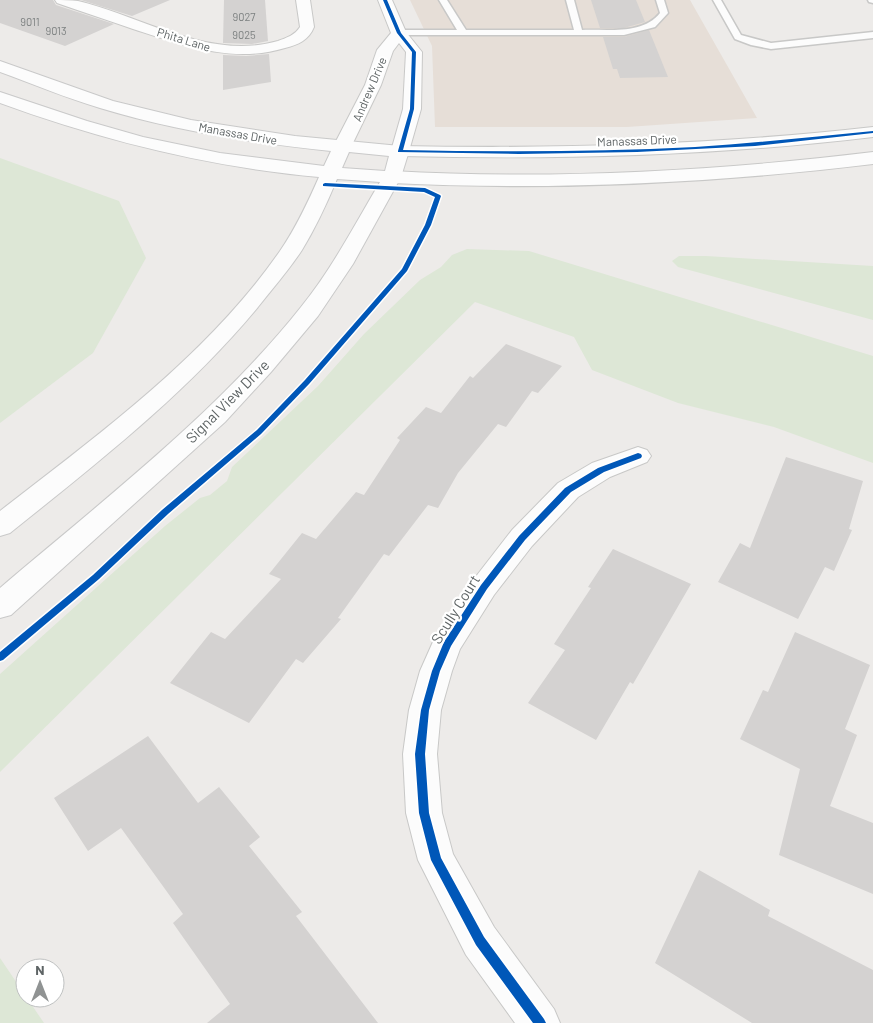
<svg xmlns="http://www.w3.org/2000/svg" width="873" height="1023" font-family="Barlow,sans-serif">
<rect width="100%" height="100%" fill="#edebe9"/>
<polygon fill="#e6ded7" points="410,0 690,0 757,118 627,127 435,127 432,46"/>
<g fill="#dde7d6">
<polygon points="0,158 119,201 146,258 93,353 0,423"/>
<polygon points="467,249 529,251 873,356 873,463 774,427 678,403 592,370 574,337 475,302 0,772 0,674 165,526 200,498 210,495 227,481 232,467 318,386 364,334 420,280 441,267 452,255"/>
<polygon points="679,256 706,256 873,266 873,320 678,267 672,261"/>
<polygon points="0,958 25,995 25,998 27,998 44,1023 0,1023"/>
</g>
<g fill="#d4d2d1">
<polygon points="0,0 53,0 56,5 114,24 65,46 0,23"/>
<polygon points="81,0 170,0 132,16"/>
<polygon points="224,0 265,0 268,41 252,44 223,43"/>
<polygon points="591,0 636,0 645,22 624,28 600,28"/>
<polygon points="649,30 668,77 620,78 617,69 613,69 603,37 624,37"/>
<polygon points="269,54 271,82 223,90 223,55 246,56"/>
<polygon points="506,344 562,366 538,393 532,391 506,427 498,424 458,473 438,508 428,505 389,556 384,554 338,618 341,619 303,663 296,659 249,723 170,683 211,632 225,639 281,579 269,574 302,533 316,539 356,492 364,495 400,440 397,438 426,407 441,413 470,376 473,378"/>
<polygon points="786,457 863,481 849,529 852,530 834,571 825,567 798,619 718,582 740,543 750,548"/>
<polygon points="613,549 691,584 633,684 630,682 596,740 528,703 565,650 554,644 591,588 588,587"/>
<polygon points="795,632 870,665 845,729 857,735 830,806 873,823 873,894 779,855 800,769 740,739 763,690 768,692"/>
<polygon points="148,736 198,803 219,787 260,837 249,846 302,912 296,916 378,1023 207,1023 230,1004 173,923 183,914 121,828 88,851 54,798"/>
<polygon points="699,870 770,910 768,916 873,970 873,1023 752,1023 655,963"/>
</g>
<g fill="none" stroke-linecap="round" stroke-linejoin="round">
<defs>
<g id="service">
<path d="M439 0H447L466 30H574L566 0H574L582 30C607 29 643 35 660 13L656 0H664L668 13 655 27 624 35H396L395 33 399 30H457Z"/>
<polygon points="713,0 721,0 741,35 771,43 873,32 873,38 771,49 751,45 735,39"/>
<polygon points="868,0 873,0 873,3 869,2"/>
</g>
<g id="minor">
<path d="M55 0C62 0 71 0 78 1 142 16 209 61 278 41 286 38 295 35 300 27L296 0H310L314 27C309 40 298 45 285 48 232 64 183 45 133 29 108 20 82 12 57 3Z"/>
<polygon points="378,0 392,0 406,32 422,52 421,109 409,151 406,155 400,156 394,155 391,151 403,109 406,52 399,43 393,51 381,85 351,147 348,151 342,152 336,151 333,147 365,85 377,50 391,33"/>
<polygon points="638,447 647,450 651,456 647,462 610,477 578,497 532,546 494,595 460,649 452,671 441,710 437,754 442,813 453,854 494,927 554,1009 560,1023 515,1023 466,955 418,860 406,813 403,754 409,710 420,671 436,635 474,579 512,530 558,483 592,463"/>
</g>
<g id="tertiary">
<path d="M873 127V137C715 156 558 160 400 156L394 155 391 151 394 147 400 146C558 149 715 145 873 127Z"/>
<path d="M873 152V164C717 183 549 191 392 183L385 181 383 177 385 173 392 171C549 180 717 171 873 152Z"/>
</g>
<path id="secondary" d="M0 61 113 101 191 120 295 136 400 146 406 147 409 151 401 177 353 264 318 316 271 372 225 422 11 615 0 618V588C103 500 217 413 301 307 332 269 355 224 380 182L337 179C327 203 316 227 302 250 289 270 273 288 258 307 186 394 97 463 10 533L0 536V511C99 434 208 355 280 251 296 228 308 202 319 177 209 167 104 141 0 103V92L87 121 143 137 220 153 324 166 331 151C254 143 175 131 100 108 66 98 33 84 0 72ZM349 152 389 156 385 171 342 168Z"/>
</defs>
<use href="#service" stroke="#c8c8c7" stroke-width="3"/>
<use href="#minor" stroke="#c8c8c7" stroke-width="2"/>
<use href="#tertiary" stroke="#c8c8c7" stroke-width="2"/>
<use href="#secondary" stroke="#c9c9c9" stroke-width="2"/>
<use href="#service" fill="#fcfcfc" fill-rule="evenodd"/>
<use href="#minor" fill="#fcfcfc" fill-rule="evenodd"/>
<use href="#tertiary" fill="#fcfcfc" fill-rule="evenodd"/>
<use href="#secondary" fill="#fcfcfc" fill-rule="evenodd"/>
<defs>
<g id="cycleway">
<path d="M383 0H387L401 33 416 52 414 109 403 150C500 152 598 152 695 147 755 143 814 137 873 131V133L755 146 637 152 519 154 398 152V151L410 109 412 52 397 33Z"/>
<polygon points="325,183 425,188 440,195 441,196 431,225 407,271 309,384 261,434 168,514 99,579 3,660 0,661 0,652 93,575 162,510 257,430 305,380 402,269 425,225 435,197 424,192 323,186 323,184"/>
<polygon points="638,453 641,454 642,456 641,458 604,472 571,492 525,540 487,589 451,646 440,671 429,710 425,754 429,813 441,858 484,937 544,1019 546,1023 533,1023 476,945 431,860 419,813 415,754 421,710 432,671 444,642 481,585 519,536 565,488 598,468"/>
</g>
</defs>
<use href="#cycleway" stroke="#fff" stroke-width="3"/>
<use href="#cycleway" fill="#0057b8" fill-rule="evenodd"/>
</g>
<g text-anchor="middle" dominant-baseline="central" stroke-width="4.5" stroke-linejoin="round" paint-order="stroke">
<g font-size="11" fill="#7d8181">
<text x="244" y="16">9027</text>
<text x="30" y="21">9011</text>
<text x="56" y="30">9013</text>
<text x="244" y="34">9025</text>
</g>
<g font-size="12" fill="#5e6465" stroke="#fff">
<text transform="translate(184 39) rotate(17)">Phita Lane</text>
<text transform="translate(369 89) rotate(-67)">Andrew Drive</text>
<text transform="translate(238 133) rotate(10)">Manassas Drive</text>
<text transform="translate(637 140) rotate(-2)">Manassas Drive</text>
</g>
<g font-size="15" fill="#5e6465" stroke="#fff">
<text transform="translate(227 401) rotate(-45)">Signal View Drive</text>
<text transform="translate(455 609) rotate(-58)">Scully Court</text>
</g>
</g>
<g transform="translate(40 983)"><circle r="24" fill="#ffffff" stroke="#bfc1c1"/>
<path d="M0-4L9 19L0 12L-9 19Z" fill="#909393"/>
<text y="-8" font-size="14" font-weight="bold" text-anchor="middle" fill="#5e6465">N</text>
</g>
</svg>
